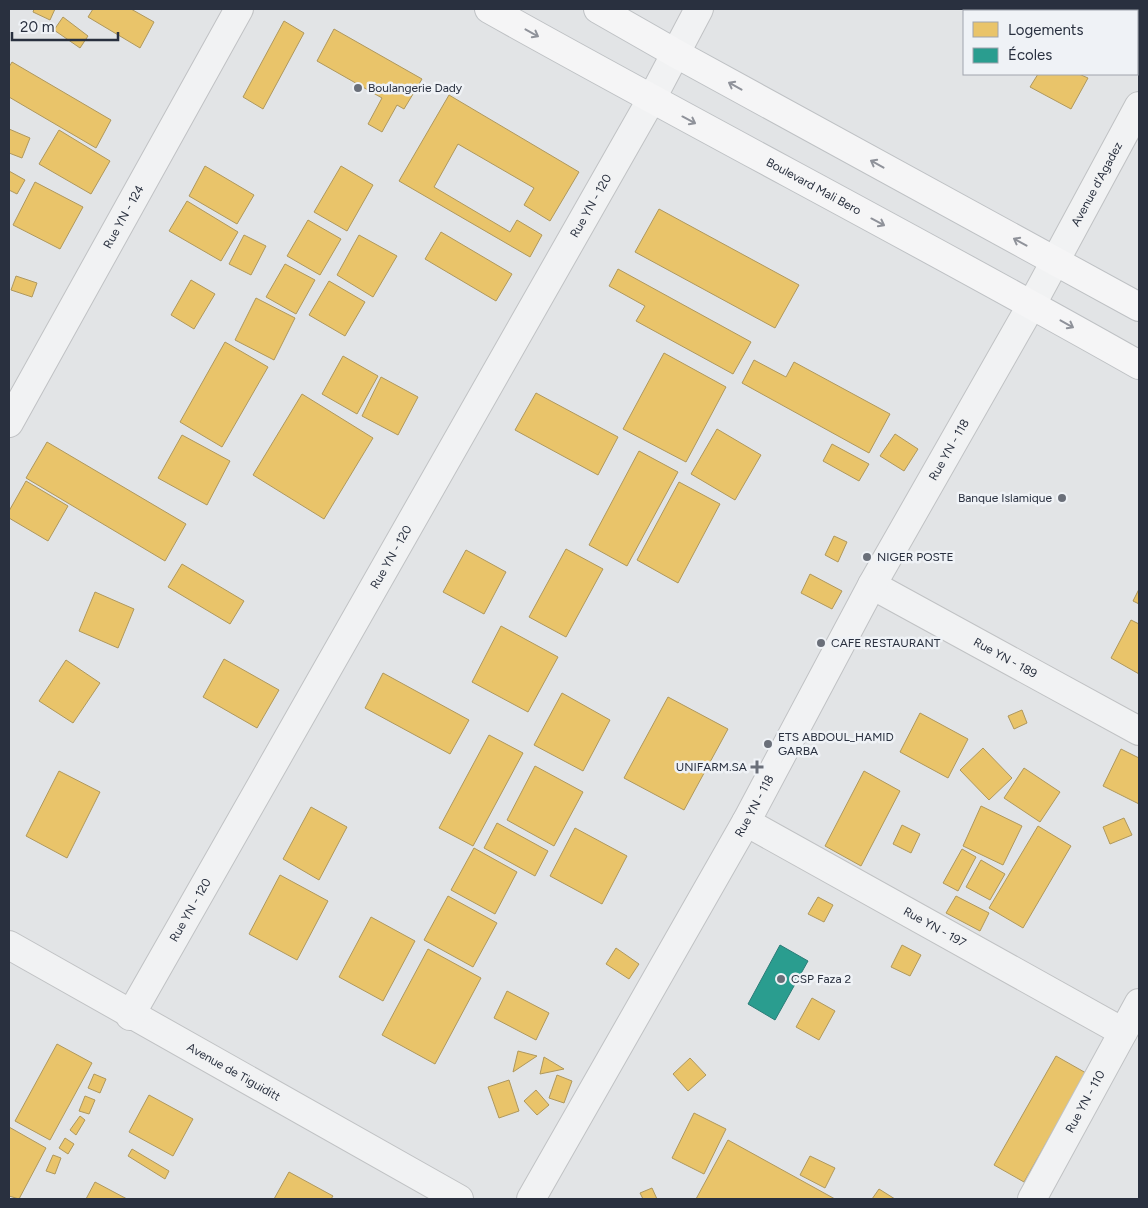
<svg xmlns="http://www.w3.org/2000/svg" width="1148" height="1208" font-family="Figtree,sans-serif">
<rect width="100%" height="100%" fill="#e2e4e6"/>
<g fill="#e9c46a" stroke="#af985d">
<polygon points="34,9 55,9 50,20 33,12"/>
<polygon points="93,9 131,9 154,22 140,48 88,17"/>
<polygon points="964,9 1004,9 1003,11 967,11"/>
<polygon points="1074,9 1117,9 1116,11 1073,11"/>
<polygon points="63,17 88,36 80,48 54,30"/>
<polygon points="284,21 304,33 263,109 243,97"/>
<polygon points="334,29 422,79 404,109 397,105 382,132 368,124 382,98 317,61"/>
<polygon points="12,62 111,120 96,148 9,97 9,67"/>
<polygon points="1038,74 1079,74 1088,78 1071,109 1030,87"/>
<polygon points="449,95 579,172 550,221 524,205 534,188 458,144 434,187 510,232 517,220 542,235 530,257 399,181"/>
<polygon points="9,129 30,138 22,158 9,153"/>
<polygon points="59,130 110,161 91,194 39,164"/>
<polygon points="205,166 254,195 237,224 189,196"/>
<polygon points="341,166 373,185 347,231 314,212"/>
<polygon points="9,171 25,180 17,194 9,190"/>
<polygon points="35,182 83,207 60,249 13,225"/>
<polygon points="187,201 238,232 221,261 169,231"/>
<polygon points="659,209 799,285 775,328 635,252"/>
<polygon points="308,220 341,239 320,275 287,256"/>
<polygon points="441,232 512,274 496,301 425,259"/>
<polygon points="244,235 266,246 251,275 229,264"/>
<polygon points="359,235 397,256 373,297 337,275"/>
<polygon points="285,264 315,280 296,314 266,297"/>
<polygon points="618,269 751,342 733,374 636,321 645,306 609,286"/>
<polygon points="16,276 37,283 32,297 11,290"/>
<polygon points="191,280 215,294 194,329 171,315"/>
<polygon points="329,281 365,302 345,336 309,315"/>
<polygon points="256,298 295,318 274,360 235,340"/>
<polygon points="225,342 268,367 222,447 180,422"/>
<polygon points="664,353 726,387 686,462 623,429"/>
<polygon points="343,356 378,376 357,414 322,394"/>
<polygon points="754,360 786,377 794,362 890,414 869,453 742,383"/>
<polygon points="381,377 418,397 398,435 362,416"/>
<polygon points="536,393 618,437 598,475 515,430"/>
<polygon points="302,394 373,438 324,519 253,475"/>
<polygon points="717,429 761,455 735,500 691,474"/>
<polygon points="895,434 918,449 904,471 880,456"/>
<polygon points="182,435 230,461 207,505 158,478"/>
<polygon points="47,442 186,524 165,561 26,478"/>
<polygon points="832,444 869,464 859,481 823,461"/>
<polygon points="639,451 678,472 627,566 589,545"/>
<polygon points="26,481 68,506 48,541 9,518 9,511"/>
<polygon points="679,482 720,504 678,583 637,560"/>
<polygon points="834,536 847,542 838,562 825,555"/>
<polygon points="566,549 603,569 566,637 529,617"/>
<polygon points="466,550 506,572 484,614 443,592"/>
<polygon points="182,564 244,601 230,624 168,587"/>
<polygon points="810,574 842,591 832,609 801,593"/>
<polygon points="1139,589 1139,604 1133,601"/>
<polygon points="95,592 134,609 118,648 79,631"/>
<polygon points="1131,620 1139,624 1139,674 1111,658"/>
<polygon points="501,626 558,657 528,712 472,682"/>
<polygon points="224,659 279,690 257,728 203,697"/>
<polygon points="66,660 100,683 73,723 39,701"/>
<polygon points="383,673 469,720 450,754 365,708"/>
<polygon points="562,693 610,720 583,771 534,745"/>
<polygon points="668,697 728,729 684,810 624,778"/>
<polygon points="1022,710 1027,723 1014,729 1008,716"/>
<polygon points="920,713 968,739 948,778 900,752"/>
<polygon points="489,735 523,753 473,846 439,828"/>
<polygon points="983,748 1012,778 989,800 960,770"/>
<polygon points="1121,749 1139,758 1139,804 1103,786"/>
<polygon points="535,766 583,792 554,846 507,820"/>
<polygon points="1024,768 1060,792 1040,822 1004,798"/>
<polygon points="59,771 100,792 67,858 26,836"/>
<polygon points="864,771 900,791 861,866 825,846"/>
<polygon points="981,806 1022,826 1003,865 963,846"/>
<polygon points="311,807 347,827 319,880 283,859"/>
<polygon points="1124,818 1132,835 1110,844 1103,827"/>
<polygon points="497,823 548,851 535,876 484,848"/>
<polygon points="902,825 920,834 911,853 893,844"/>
<polygon points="1038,826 1071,846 1023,928 989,908"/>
<polygon points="575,828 627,856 602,904 550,876"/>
<polygon points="474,848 517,872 495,914 451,890"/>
<polygon points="962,849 976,857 958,891 943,883"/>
<polygon points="981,860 1005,874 990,900 966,887"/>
<polygon points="280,875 328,901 297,960 249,934"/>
<polygon points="448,896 497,923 473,967 424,940"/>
<polygon points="956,896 989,913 980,931 946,913"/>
<polygon points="818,897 833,905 824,922 808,914"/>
<polygon points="371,917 415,941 383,1001 339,977"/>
<polygon points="902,945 921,955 910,976 891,967"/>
<polygon points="616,948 639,964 629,979 606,964"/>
<polygon points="428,949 481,978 435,1064 382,1035"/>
<polygon points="507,991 549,1013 536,1040 494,1018"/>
<polygon points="812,998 835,1011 819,1040 796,1027"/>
<polygon points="57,1044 92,1063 50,1140 15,1121"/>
<polygon points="518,1051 537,1056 513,1072"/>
<polygon points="1056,1056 1086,1073 1024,1182 994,1165"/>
<polygon points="544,1057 564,1069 540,1074"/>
<polygon points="690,1058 706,1075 688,1091 673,1074"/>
<polygon points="94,1074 106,1079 100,1093 88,1088"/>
<polygon points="557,1075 572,1081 564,1103 549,1098"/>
<polygon points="509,1080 519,1111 499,1118 488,1087"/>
<polygon points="536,1090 549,1105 537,1115 524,1101"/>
<polygon points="149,1095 193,1119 173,1156 129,1132"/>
<polygon points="85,1096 95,1100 89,1114 79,1111"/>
<polygon points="694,1113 726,1129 704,1174 672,1158"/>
<polygon points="80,1116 85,1120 76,1135 70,1130"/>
<polygon points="9,1127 46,1148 19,1199 9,1196"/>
<polygon points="65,1138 74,1144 68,1154 59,1148"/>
<polygon points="728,1140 835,1199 696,1199"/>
<polygon points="132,1149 169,1171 165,1179 128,1156"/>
<polygon points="53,1155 61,1158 55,1174 46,1171"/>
<polygon points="810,1156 835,1168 825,1188 800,1175"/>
<polygon points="289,1172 333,1196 331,1199 274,1199"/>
<polygon points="95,1182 127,1199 86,1199"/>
<polygon points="652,1188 657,1199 643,1199 640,1193"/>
<polygon points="879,1189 895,1199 872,1199"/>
</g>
<polygon fill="#2a9d8f" stroke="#2a7c77" points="780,945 808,961 775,1020 748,1004"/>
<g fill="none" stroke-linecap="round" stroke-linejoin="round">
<defs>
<g id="minor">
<path id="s1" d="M9 423 239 9"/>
<path id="s2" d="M872 585 1139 731"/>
<path id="s3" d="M746 822 1123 1032"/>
<path id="s4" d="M9 945 459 1199"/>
<path id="s5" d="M130 1016 651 100 699 9"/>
<path id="s6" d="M531 1199 746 822 872 585 1032 304 1139 106"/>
<path id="s7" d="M1032 1199 1139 1003"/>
</g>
<g id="primary">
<path id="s8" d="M489 9C705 130 924 243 1139 365"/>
<polyline points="598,9 675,53 1139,307"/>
</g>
</defs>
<use href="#minor" stroke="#c0c2c4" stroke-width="30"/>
<use href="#primary" stroke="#bec1c4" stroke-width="30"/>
<use href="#minor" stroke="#f1f2f3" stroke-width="28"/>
<use href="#primary" stroke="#f5f5f6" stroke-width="28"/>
</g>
<defs><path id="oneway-shaft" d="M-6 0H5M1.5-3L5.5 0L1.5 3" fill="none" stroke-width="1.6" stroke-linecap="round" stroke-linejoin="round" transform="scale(1.25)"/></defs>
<g stroke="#8f929a">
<use href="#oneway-shaft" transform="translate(532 33) rotate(29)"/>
<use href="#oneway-shaft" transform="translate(735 86) rotate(-151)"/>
<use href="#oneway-shaft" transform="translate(689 120) rotate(28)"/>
<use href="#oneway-shaft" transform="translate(877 164) rotate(-151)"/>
<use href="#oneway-shaft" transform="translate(878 222) rotate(28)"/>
<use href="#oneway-shaft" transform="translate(1020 242) rotate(-151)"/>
<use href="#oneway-shaft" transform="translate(1067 324) rotate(29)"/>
</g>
<g fill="#6a6f79" stroke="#eff2f6" stroke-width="2">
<circle cx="358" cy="88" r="5"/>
<circle cx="1062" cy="498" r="5"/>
<circle cx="867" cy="557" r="5"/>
<circle cx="821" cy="643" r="5"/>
<circle cx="768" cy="744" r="5"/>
<path d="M754.5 759.5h5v5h5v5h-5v5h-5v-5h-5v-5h5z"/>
<circle cx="781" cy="979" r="5"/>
</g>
<g text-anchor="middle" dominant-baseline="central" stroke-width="5" stroke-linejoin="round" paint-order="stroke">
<g font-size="12" fill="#29303f" stroke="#eff2f6" text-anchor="start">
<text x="368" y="88">Boulangerie Dady</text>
<text x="1052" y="498" text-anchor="end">Banque Islamique</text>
<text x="877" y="557">NIGER POSTE</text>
<text x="831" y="643">CAFE RESTAURANT</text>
<text x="778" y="737">ETS ABDOUL_HAMID<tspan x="778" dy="14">GARBA</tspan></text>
<text x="747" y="767" text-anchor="end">UNIFARM.SA</text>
<text x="791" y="979">CSP Faza 2</text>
</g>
<g font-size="12" fill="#29303f" stroke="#eff2f6">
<text stroke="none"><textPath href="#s6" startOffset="1162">Avenue d'Agadez</textPath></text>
<text stroke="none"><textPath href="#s8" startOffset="370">Boulevard Mali Bero</textPath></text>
<text stroke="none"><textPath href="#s5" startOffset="932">Rue YN - 120</textPath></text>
<text stroke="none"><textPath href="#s1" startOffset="236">Rue YN - 124</textPath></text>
<text stroke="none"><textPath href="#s6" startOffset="858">Rue YN - 118</textPath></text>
<text stroke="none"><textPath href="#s5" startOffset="528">Rue YN - 120</textPath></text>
<text stroke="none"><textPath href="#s2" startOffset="152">Rue YN - 189</textPath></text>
<text stroke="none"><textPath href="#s6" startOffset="452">Rue YN - 118</textPath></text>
<text stroke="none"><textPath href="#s5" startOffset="122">Rue YN - 120</textPath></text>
<text stroke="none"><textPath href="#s3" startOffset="216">Rue YN - 197</textPath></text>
<text stroke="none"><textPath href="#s4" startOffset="258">Avenue de Tiguiditt</textPath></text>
<text stroke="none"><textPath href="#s7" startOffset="111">Rue YN - 110</textPath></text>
</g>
</g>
<rect width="1148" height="1208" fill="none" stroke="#29303f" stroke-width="20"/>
<rect x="963" y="10" width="175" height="65" fill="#eff2f6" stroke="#a0a4ad"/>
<rect x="973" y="22" width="25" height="15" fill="#e9c46a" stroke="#a0a4ad"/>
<text x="1008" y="35" font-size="15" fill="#29303f">Logements</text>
<rect x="973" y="48" width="25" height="15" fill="#2a9d8f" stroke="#a0a4ad"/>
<text x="1008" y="60" font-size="15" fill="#29303f">Écoles</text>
<path d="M12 32v8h106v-8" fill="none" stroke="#29303f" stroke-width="2.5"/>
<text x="20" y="32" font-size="15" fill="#29303f" stroke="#eff2f6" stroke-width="4" paint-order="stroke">20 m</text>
</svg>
